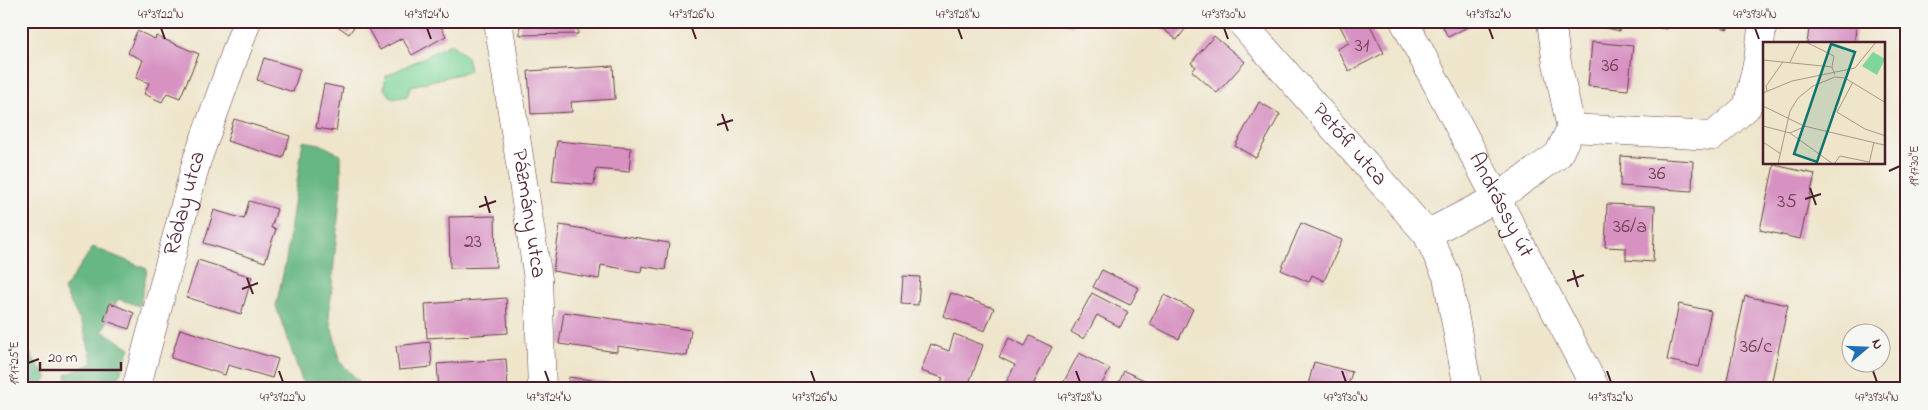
<svg xmlns="http://www.w3.org/2000/svg" width="1928" height="410" font-family="'Indie Flower',sans-serif">
<rect width="100%" height="100%" fill="#f6f6f2"/>
<filter id="ink" filterUnits="userSpaceOnUse"><feTurbulence type="fractalNoise" baseFrequency=".02" numOctaves="2"/><feDisplacementMap in="SourceGraphic" scale="10" xChannelSelector="R" yChannelSelector="G"/><feConvolveMatrix kernelMatrix="1 2 1 2 8 2 1 2 1" color-interpolation-filters="sRGB"/></filter>
<filter id="wash" filterUnits="userSpaceOnUse"><feTurbulence type="fractalNoise" baseFrequency=".0096" numOctaves="4" result="noise"/><feDisplacementMap in="SourceGraphic" scale="20" xChannelSelector="R" yChannelSelector="G"/><feGaussianBlur stdDeviation="1.12" result="paint"/><feColorMatrix in="noise" values="0 0 0 0 0 0 0 0 0 0 0 0 0 0 0 0 0 1.4 0 .05"/><feComposite in="paint" operator="in"/></filter>
<g filter="url(#wash)">
<rect width="100%" height="100%" fill="#eee5cb"/>
<polygon fill="#7ed69a" stroke="#647a62" points="451,44 467,57 470,71 411,86 407,96 393,99 384,89 386,76"/>
<g fill="#66b782" stroke="#586b56">
<polygon points="303,141 320,144 341,155 341,186 329,318 341,363 367,389 305,389 276,306 286,260"/>
<polygon points="93,247 147,269 140,306 118,299 102,331 130,348 114,389 82,389 67,384 66,375 93,363 83,327 64,290"/>
<polygon points="21,342 48,378 38,389 21,389"/>
</g>
<g id="blocks">
<g fill="#d792c2">
<polygon points="330,21 358,21 349,34"/>
<polygon points="381,21 438,21 446,36 412,55 402,38 380,50 368,29"/>
<polygon points="520,21 577,21 578,34 520,35"/>
<polygon points="663,21 680,21 679,26"/>
<polygon points="817,21 841,21 838,29"/>
<polygon points="1060,21 1075,21 1072,27"/>
<polygon points="1153,21 1191,21 1177,40"/>
<polygon points="1349,21 1368,21 1384,53 1349,71 1337,49 1349,43 1340,26"/>
<polygon points="1440,21 1480,21 1448,37"/>
<polygon points="1575,21 1622,21 1620,31"/>
<polygon points="1629,21 1667,21 1666,29"/>
<polygon points="1693,21 1729,21 1728,29"/>
<polygon points="1810,21 1857,21 1854,44 1807,44"/>
<polygon points="137,31 155,39 156,36 199,54 180,98 167,93 162,102 144,94 149,83 136,78 143,60 128,53"/>
<polygon points="1214,36 1245,62 1217,93 1192,71 1196,67 1191,63"/>
<polygon points="1592,42 1633,46 1628,90 1588,86"/>
<polygon points="264,58 300,69 293,92 257,80"/>
<polygon points="613,66 615,99 571,102 572,112 531,114 528,71"/>
<polygon points="21,77 30,79 24,101 21,100"/>
<polygon points="324,84 343,88 336,131 316,128"/>
<polygon points="1259,102 1280,114 1256,158 1235,146"/>
<polygon points="234,119 290,136 283,158 227,141"/>
<polygon points="557,141 631,148 629,172 596,169 594,185 552,181"/>
<polygon points="1621,156 1693,161 1692,191 1620,186"/>
<polygon points="1774,165 1815,174 1800,239 1760,230"/>
<polygon points="249,201 277,209 271,228 276,229 265,262 204,243 214,210 244,219"/>
<polygon points="1607,204 1655,206 1653,262 1626,260 1626,248 1605,247"/>
<polygon points="495,216 496,267 450,268 449,217"/>
<polygon points="1301,223 1342,240 1324,281 1312,275 1309,282 1281,270"/>
<polygon points="560,225 669,243 665,270 642,266 641,272 601,265 599,279 553,271"/>
<polygon points="198,260 252,277 241,314 186,297"/>
<polygon points="1102,270 1139,288 1130,305 1093,287"/>
<polygon points="903,276 920,277 918,305 901,304"/>
<polygon points="951,293 994,308 985,331 943,316"/>
<polygon points="1092,293 1128,312 1120,327 1097,315 1084,339 1071,332"/>
<polygon points="1164,295 1193,309 1179,339 1149,324"/>
<polygon points="1745,296 1788,305 1770,389 1725,389"/>
<polygon points="506,298 508,333 427,338 425,304"/>
<polygon points="110,303 134,313 129,329 104,320"/>
<polygon points="1679,304 1711,311 1699,367 1667,360"/>
<polygon points="564,312 691,330 687,356 617,346 617,352 559,344"/>
<polygon points="180,329 278,359 272,378 228,365 225,375 171,358"/>
<polygon points="954,334 983,345 967,389 944,389 939,387 943,378 921,371 931,344 949,351"/>
<polygon points="1030,336 1052,347 1031,389 1011,389 1005,385 1015,365 999,357 1009,338 1025,346"/>
<polygon points="430,342 432,367 399,370 396,346"/>
<polygon points="1079,353 1110,369 1099,389 1060,389"/>
<polygon points="506,359 508,389 439,389 437,364"/>
<polygon points="1314,362 1352,372 1347,389 1307,389"/>
<polygon points="1124,371 1158,386 1156,389 1116,389"/>
<polygon points="569,377 645,387 645,389 567,389"/>
</g>
</g>
</g>
<g filter="url(#ink)">
<use href="#blocks" fill-opacity="0" stroke="#633d43" stroke-width="1"/>
<g fill="none" stroke-linecap="round" stroke-linejoin="round">
<defs>
<g id="minor">
<path id="s1" d="M498 21 538 279 542 389"/>
<path id="s2" d="M1240 21 1427 234 1447 276 1468 389"/>
<polyline points="1571,128 1713,136 1747,107 1758,60 1763,21"/>
<polyline points="1427,234 1497,198 1558,155 1571,128 1556,58 1551,21"/>
<path id="s3" d="M136 389 197 160 247 21"/>
</g>
<g id="major">
<path id="s4" d="M1404 21 1596 389"/>
</g>
</defs>
<use href="#minor" stroke="#633d43" stroke-width="29"/>
<use href="#major" stroke="#633d43" stroke-width="29"/>
<use href="#minor" stroke="#fff" stroke-width="28"/>
<use href="#major" stroke="#fff" stroke-width="28"/>
</g>
</g>
<path fill="none" stroke="#4a1f2b" stroke-width="2" d="M161 28 165 39M427 28 431 39M692 28 696 39M958 28 962 39M1224 28 1228 39M1489 28 1493 39M1755 28 1759 39M722 114 728 131M717 125 733 120M1889 171 1900 166M1810 188 1816 205M485 196 490 213M1805 199 1821 194M479 207 496 201M1573 270 1578 287M247 278 253 294M1567 281 1584 275M242 289 258 283M28 363 39 359M279 371 283 382M545 371 549 382M811 371 815 382M1076 371 1080 382M1342 371 1346 382M1607 371 1611 382M1873 371 1877 382"/>
<g text-anchor="middle" dominant-baseline="central" stroke-width="4" stroke-linejoin="round" paint-order="stroke">
<g font-size="20" fill="#6d3c51">
<text x="1362" y="46">31</text>
<text x="1610" y="66">36</text>
<text x="1657" y="174">36</text>
<text x="1787" y="202">35</text>
<text x="1630" y="227">36/a</text>
<text x="473" y="242">23</text>
<text x="1756" y="347">36/c</text>
</g>
<g font-size="22" fill="#4a1f2b" stroke="#f6f6f2">
<text stroke="none"><textPath href="#s2" startOffset="165">Petőfi utca</textPath></text>
<text stroke="none"><textPath href="#s3" startOffset="192">Ráday utca</textPath></text>
<text stroke="none"><textPath href="#s4" startOffset="208">Andrássy út</textPath></text>
<text stroke="none"><textPath href="#s1" startOffset="195">Pázmány utca</textPath></text>
</g>
</g>
<g transform="translate(1763 42)">
<rect width="122" height="122" fill="#eee5cb"/>
<path d="M110 10 122 17 114 33 99 24Z" fill="#7ed69a"/>
<path fill="none" stroke="#ac968b" stroke-width="1" d="M43 0 71 14 69 25M0 18 69 25 72 33M27 20 37 0M90 40 74 70 102 87 123 94M4 49 3 44 20 20M0 51 29 39 92 26 113 0M0 64 41 84 121 103M0 84 27 91 70 122M27 91 43 84M0 100 18 112M15 122 27 69 35 56 50 44 72 35 82 36 123 61M71 122 77 114 106 120M106 122 111 100"/>
<path fill="#0f766e" fill-opacity="0.15" stroke="#0f766e" stroke-width="2.5" d="M68 2 92 10 54 120 31 112Z"/>
<rect width="122" height="122" fill="none" stroke="#4a1f2b" stroke-width="2.5"/>
</g>
<rect width="1928" height="410" fill="none" stroke="#f6f6f2" stroke-width="55"/>
<g transform="translate(1866 348) rotate(71)"><circle r="24" fill="#f6f6f2" stroke="#b1a0a2"/>
<path d="M0-4L9 19L0 12L-9 19Z" fill="#1f6fb2"/>
<text y="-8" font-size="14" font-weight="bold" text-anchor="middle" fill="#4a1f2b">N</text>
</g>
<path d="M40 362v8h81v-8" fill="none" stroke="#4a1f2b" stroke-width="2.5"/>
<text x="48" y="362" font-size="15" fill="#4a1f2b" stroke="#f6f6f2" stroke-width="4" paint-order="stroke">20 m</text>
<rect x="28" y="28" width="1872" height="354" fill="none" stroke="#4a1f2b" stroke-width="2"/>
<g font-size="12" text-anchor="middle" fill="#4a1f2b">
<text x="161" y="18">47°39'22"N</text>
<text x="427" y="18">47°39'24"N</text>
<text x="692" y="18">47°39'26"N</text>
<text x="958" y="18">47°39'28"N</text>
<text x="1224" y="18">47°39'30"N</text>
<text x="1489" y="18">47°39'32"N</text>
<text x="1755" y="18">47°39'34"N</text>
<text transform="translate(1914 166) rotate(-90)" y="4">19°17'30"E</text>
<text transform="translate(14 363) rotate(-90)" y="4">19°17'25"E</text>
<text x="283" y="401">47°39'22"N</text>
<text x="549" y="401">47°39'24"N</text>
<text x="815" y="401">47°39'26"N</text>
<text x="1080" y="401">47°39'28"N</text>
<text x="1346" y="401">47°39'30"N</text>
<text x="1611" y="401">47°39'32"N</text>
<text x="1877" y="401">47°39'34"N</text>
</g>
</svg>
